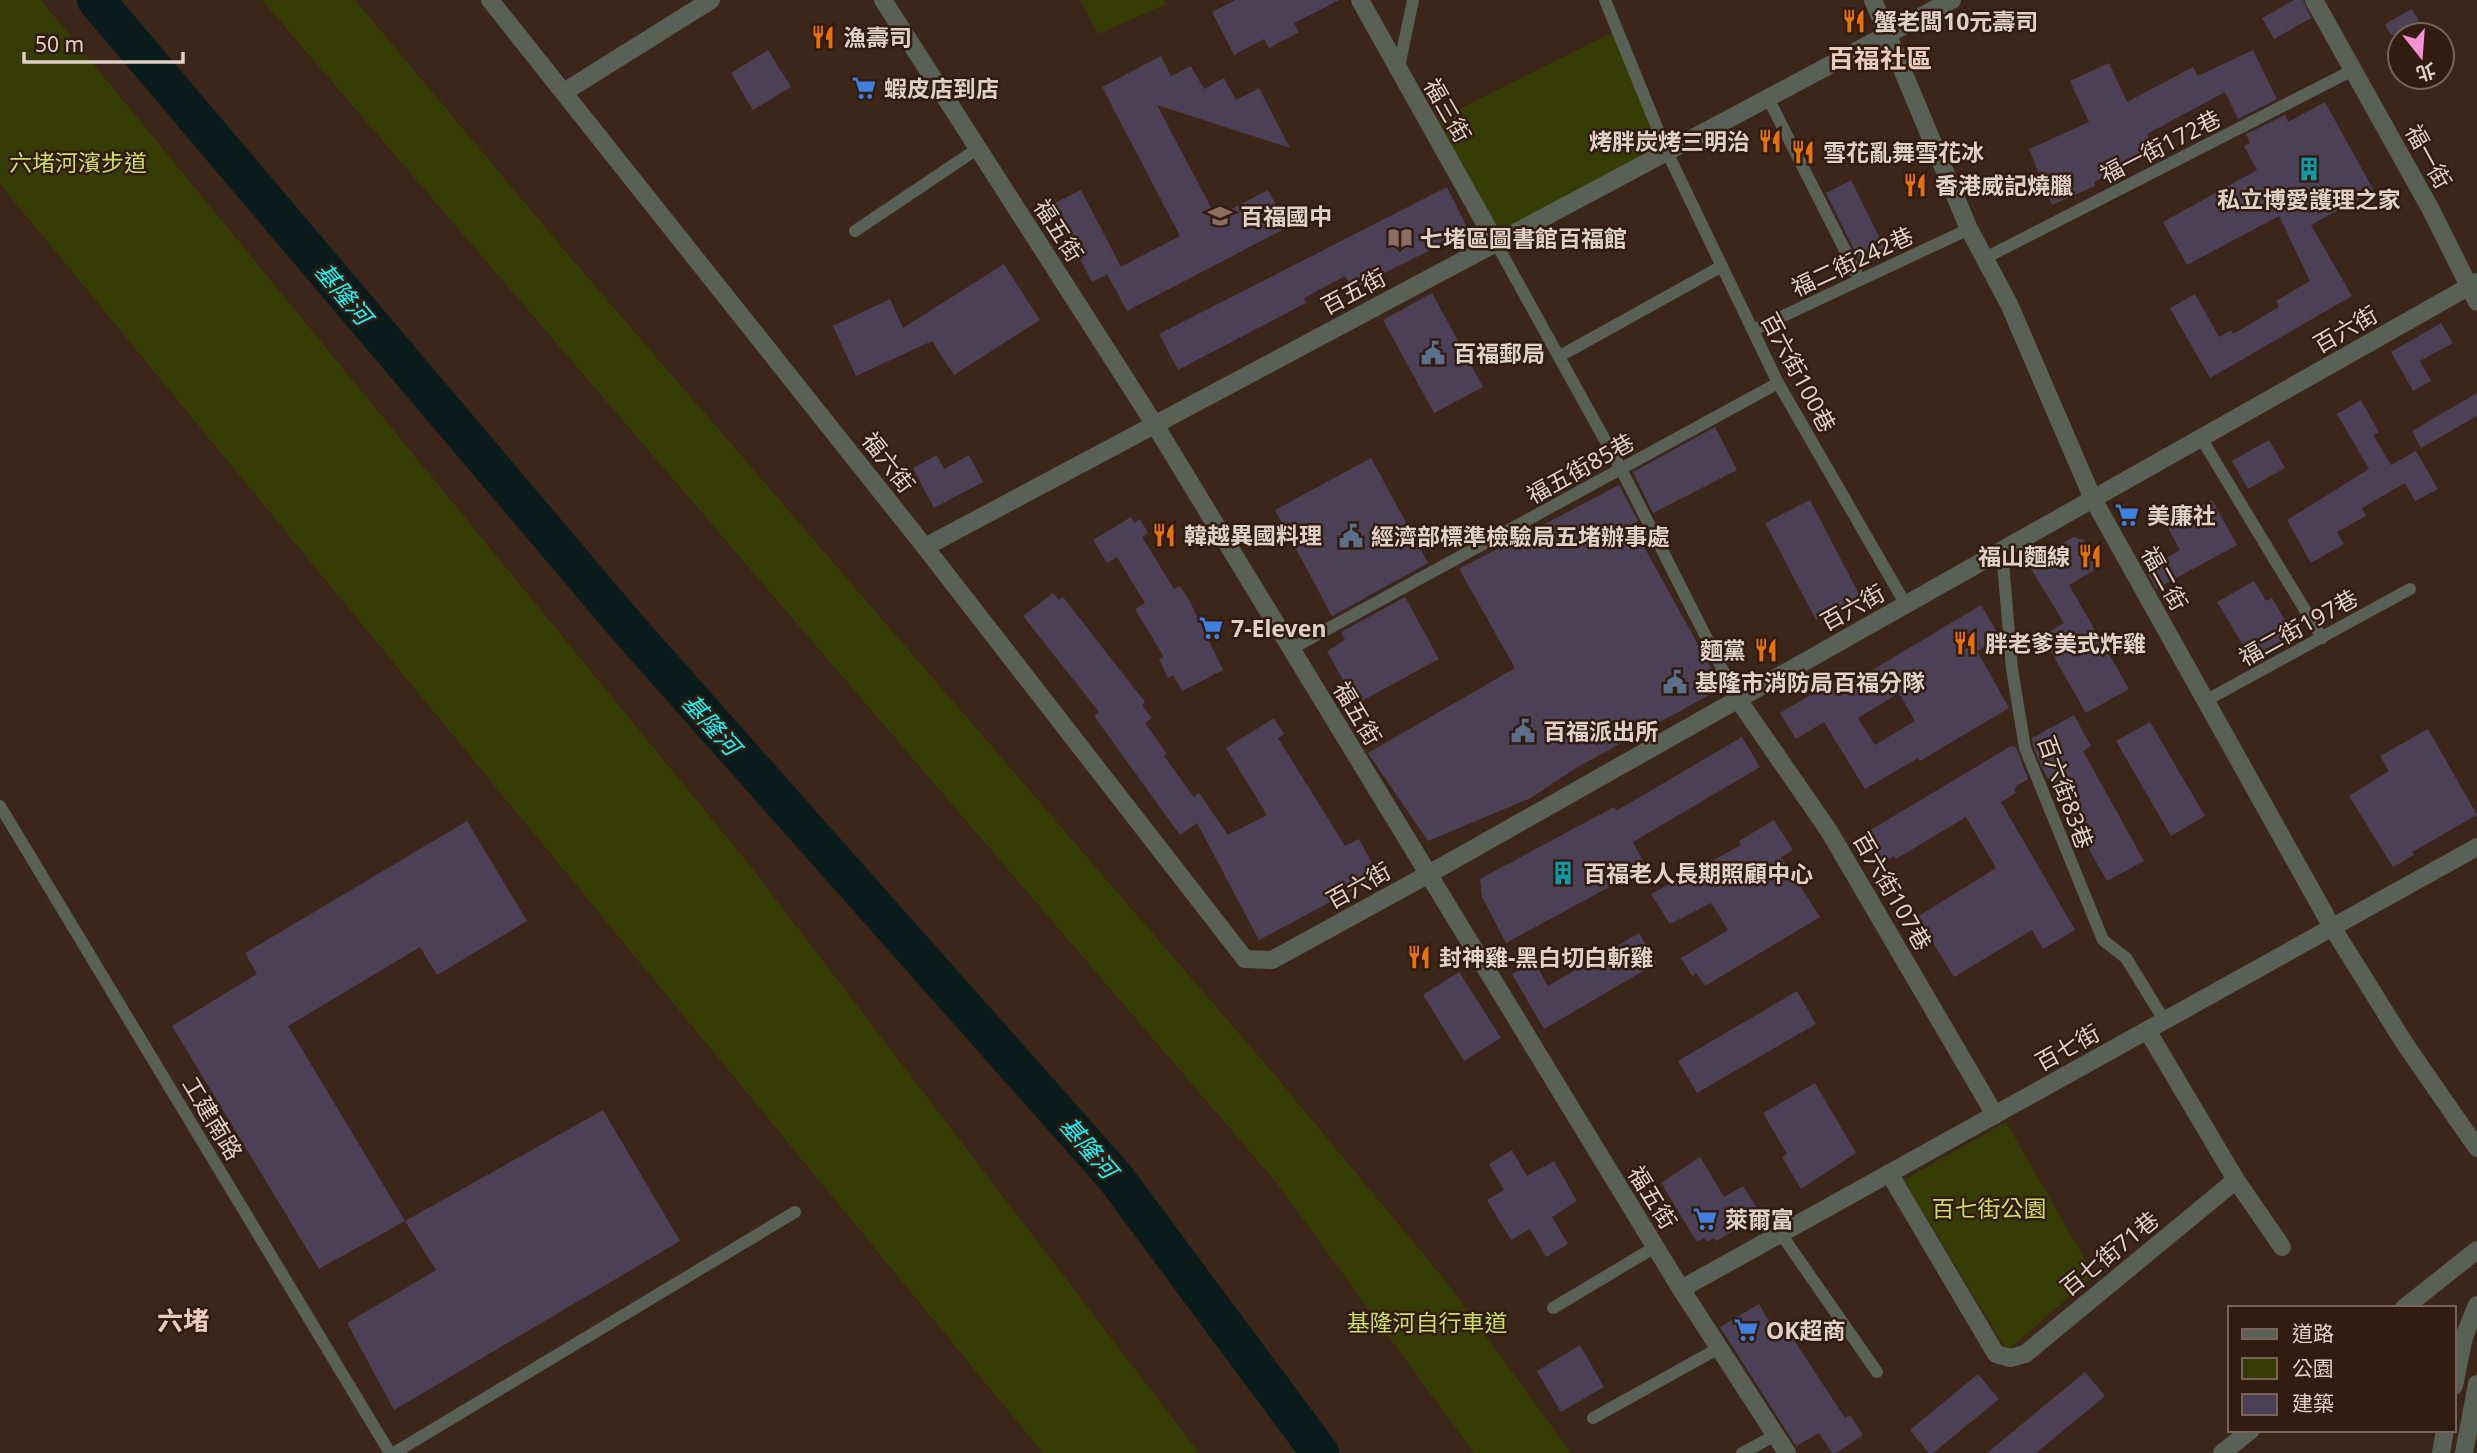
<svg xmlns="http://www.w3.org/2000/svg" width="2477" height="1453" viewBox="0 0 2477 1453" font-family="'Noto Sans','Noto Sans TC',sans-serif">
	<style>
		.green { fill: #363d04 }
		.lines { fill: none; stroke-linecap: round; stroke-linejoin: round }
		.river { stroke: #091b1b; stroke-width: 38 }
		.building { fill: #4b4056; fill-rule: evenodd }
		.service { stroke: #596056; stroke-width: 12 }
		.minor { stroke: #596056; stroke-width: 18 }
		.tertiary { stroke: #596056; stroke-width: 18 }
		.labels { text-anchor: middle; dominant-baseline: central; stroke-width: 5; stroke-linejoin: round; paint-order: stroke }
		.poi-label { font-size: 23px; font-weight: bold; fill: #dfd0c8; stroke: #311c0f; text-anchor: start }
		.street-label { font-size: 23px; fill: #dfd0c8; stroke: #311c0f }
		.park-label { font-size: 23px; fill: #cade64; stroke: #311c0f }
		.water-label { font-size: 24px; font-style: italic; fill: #16f5f8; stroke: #311c0f }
		.quarter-label { font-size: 26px; font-weight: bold; fill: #e9ccbc; stroke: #311c0f }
	</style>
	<rect width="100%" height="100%" fill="#3b2619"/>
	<!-- green -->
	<g class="green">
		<path d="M0,0h41l707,863 451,590h-156l-1043,-1269z"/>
		<path d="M262,0h93l222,265 696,808 171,206 127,174h-97l-199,-272z"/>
		<path d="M1080,0h84l2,4 -68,30z"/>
		<path d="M1618,30l49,122 -171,91 -63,-121z"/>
		<path d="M2006,1122l88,153 -87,76 -103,-171z"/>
	</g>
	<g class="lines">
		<!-- river -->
		<path class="river" d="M96,0l532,628 487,549 205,276"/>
	</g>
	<!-- building -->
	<g class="building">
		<path d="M1235,0h104l-45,23 5,9 -30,16 -5,-9 -30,16 -22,-43z"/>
		<path d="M2294,0h9l8,18 -37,21 -12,-21z"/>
		<path d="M2412,9l15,26h-36l-6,-11z"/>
		<path d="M768,50l23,37 -38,23 -22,-37z"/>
		<path d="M2253,50l24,49 -39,20 -13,-27 -78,42 8,16 -61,32 1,4 -43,19 -23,-56 60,-27 -19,-41 39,-18 18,39 66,-35 5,9z"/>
		<path d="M1161,56l10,20 20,-10 13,23 20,-11 12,22 23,-12 31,60 -133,-43 59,112 52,-27 20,37 -161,84 -20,-37 73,-38 -78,-149z"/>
		<path d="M2325,102l49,89 -63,34 41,71 -142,82 -40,-70 25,-14 24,43 12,-7 2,4 46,-27 -3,-6 34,-20 -31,-65 -92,49 -24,-43 94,-52 -13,-24 6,-3 -4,-9 39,-19 3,7z"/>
		<path d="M1851,180l36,73 -25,13 -36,-73z"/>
		<path d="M1447,187l22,44 -117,58 -7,-13 -41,22 2,5 -128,67 -19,-36z"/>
		<path d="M1081,190l40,77 -29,15 -41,-77z"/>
		<path d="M1004,264l36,56 -86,55 -22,-34 -76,35 -23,-50 57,-27 13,29z"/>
		<path d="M1432,293l51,94 -49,26 -51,-93z"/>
		<path d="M2441,323l12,20 -33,18 11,20 -18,10 -22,-39z"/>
		<path d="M2477,393v23l-56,32 -9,-17z"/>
		<path d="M2361,400l18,32 -6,3 18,30 25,-14 22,38 -23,12 -10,-18 -43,25 4,8 -29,16 7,12 -33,19 -24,-43 82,-51 -32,-55z"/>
		<path d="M1715,427l22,43 -84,43 -20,-41z"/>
		<path d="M2269,440l16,28 -37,21 -16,-28z"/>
		<path d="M937,455l7,14 25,-14 14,27 -49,26 -21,-40z"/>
		<path d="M1371,458l57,105 -96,53 -57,-106z"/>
		<path d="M1619,485l19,36 -6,4 90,163 -146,80 -45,30 -103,43 -60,-88 147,-85 -56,-99z"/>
		<path d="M1810,500l51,98 -22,15 -2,-4 -21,11 -51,-97z"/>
		<path d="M2212,500l25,45 -81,44 -10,-19 34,-20 -13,-24z"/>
		<path d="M1131,517l3,6 6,-4 8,14 -6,4 32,52 6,-3 9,14 34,70 -41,21 -9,-16 -5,3 -9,-19 5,-2 -29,-48 10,-6 -28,-46 -10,6 -14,-23z"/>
		<path d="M2073,537l11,3 16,27 -31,18 60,104 -43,24 -44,-77 22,-13 -36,-59z"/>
		<path d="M2254,581l12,20 6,-3 21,36 -42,24 -34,-56z"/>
		<path d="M1053,593l6,7 4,-3 82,105 -3,3 10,13 -7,5 22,31 -3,2 30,41 5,-4 29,42 39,-20 -41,-67 48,-30 10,16 -6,4 67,108 14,-7 20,37 -120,64 -62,-117 -17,12 -86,-119 5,-4 -76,-96z"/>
		<path d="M1405,597l34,62 -83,45 -29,-53 18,-11 -4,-8z"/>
		<path d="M1981,605l19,32 -23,14 32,57 -89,53 -2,-3 -53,31 -41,-67 -28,17 -16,-26 59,-35 5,9zM1899,693l16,28 -40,24 -17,-27z"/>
		<path d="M2074,715l17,31 -8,5 61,110 -37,20 -64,-111 -10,-24 -1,-8z"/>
		<path d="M2150,722l55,94 -34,20 -55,-95z"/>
		<path d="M2428,729l49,86 -65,37 2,3 -21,12 -44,-71 40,-25 -9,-15z"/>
		<path d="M1742,737l18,30 -127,75 13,25 -140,76 -24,-46 -2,-18 134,-72 2,4z"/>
		<path d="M2011,746l5,1 12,32 -10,6 -4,5 2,3 -15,9 74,128 -32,19 -11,-19 -78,47 -37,-60 79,-49 -30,-51 -70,42 -2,-3 -14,9 -18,-30z"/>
		<path d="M1774,820l19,30 -12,7 39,60 -115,69 -9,-13 -4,3 -11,-18 47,-28 -17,-27 -41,21 -19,-30 90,-49 -2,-4z"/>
		<path d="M467,821l60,100 -90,54 -17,-28 -132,79 117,195 -86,48 -147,-243 85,-52 -12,-21z"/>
		<path d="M1639,933l18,30 -113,66 -32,-55 22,-13 14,25z"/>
		<path d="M1459,972l42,66 -37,23 -41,-66z"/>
		<path d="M1797,991l19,33 -119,69 -19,-32z"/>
		<path d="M1815,1083l41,70 -55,36 -19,-32 5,-3 -24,-41z"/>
		<path d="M603,1110l77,131 -286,169 -47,-87 89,-53 -31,-49z"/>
		<path d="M1512,1150l15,26 27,-15 23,40 -25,16 16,27 -22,13 -16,-28 -19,11 -24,-40 17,-10 -15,-26z"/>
		<path d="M1700,1157l24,40 19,-11 16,25 -17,10 2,4 -28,16 -2,-3 -7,4 -3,-4 -7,4 -36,-59z"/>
		<path d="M1759,1304l19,33 10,-6 57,87 5,-3 13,20 -27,18h-4l-13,-20 -23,13 -76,-119z"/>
		<path d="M1580,1345l24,42 -43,25 -24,-41z"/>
		<path d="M2085,1372l20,24 -69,57h-49z"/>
		<path d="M1978,1374l21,25 -66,54h-4l-19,-23z"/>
	</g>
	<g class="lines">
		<!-- service -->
		<g class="service">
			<path d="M1605,0l62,152 111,231 128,222"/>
			<path d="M1398,72l15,-72"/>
			<path d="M1768,98l92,182"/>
			<path d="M855,231l122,-82"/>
			<path d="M1496,243l125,226 116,229"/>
			<path d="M1985,258l368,-188"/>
			<path d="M1753,330l216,-101"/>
			<path d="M1560,356l162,-90"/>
			<path d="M2201,438l121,200"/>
			<path d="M2002,551l10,118 13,79 78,192 23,18 38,62"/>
			<path d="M1291,649l487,-266"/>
			<path d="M2205,701l205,-112"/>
			<path d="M0,806l390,647"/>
			<path d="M1781,1234l96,138"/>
			<path d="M1553,1308l102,-61"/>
			<path d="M1593,1418l126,-70"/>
			<path d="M394,1453l401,-241"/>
			<path d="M1742,1453l34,-18"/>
		</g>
		<!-- minor -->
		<g class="minor">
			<path d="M490,0l435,547 320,412 27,1 155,-85 1050,-593"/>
			<path d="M883,0l272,425 526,864 106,164"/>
			<path d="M1360,0l136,243"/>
			<path d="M1873,0l96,229 40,75 84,195 239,428 73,117 72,104"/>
			<path d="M2314,0l116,208 47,94"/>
			<path d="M564,92l147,-92"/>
			<path d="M925,547l1027,-547"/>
			<path d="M1737,698l92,133 166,284"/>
			<path d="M2147,1030l89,150 46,67"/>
			<path d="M1889,1173l107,181 14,4 15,-4 211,-174"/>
			<path d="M1681,1289l796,-442"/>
			<path d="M2404,1308l73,-58"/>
			<path d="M2222,1453l29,-23"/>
		</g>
		<!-- tertiary -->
		<g class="tertiary">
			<path d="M2454,1386l10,-49 13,-32"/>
			<path d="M2441,1453l4,-23"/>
			<path d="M2464,1453l13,-69"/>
		</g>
	</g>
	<!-- icons -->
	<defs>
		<g id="restaurant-bare" transform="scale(1.89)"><path d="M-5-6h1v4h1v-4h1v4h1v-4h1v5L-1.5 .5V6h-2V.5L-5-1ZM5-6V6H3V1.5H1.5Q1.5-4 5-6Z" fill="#e8710a" stroke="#311c0f" stroke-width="2.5" paint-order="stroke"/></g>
		<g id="supermarket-bare" transform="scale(1.89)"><path d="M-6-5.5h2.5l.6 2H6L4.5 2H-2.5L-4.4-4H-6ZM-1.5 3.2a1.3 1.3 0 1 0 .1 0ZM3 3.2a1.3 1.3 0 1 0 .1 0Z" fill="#3f7fe0" stroke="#311c0f" stroke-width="2.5" paint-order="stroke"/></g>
		<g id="building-bare" transform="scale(1.89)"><path d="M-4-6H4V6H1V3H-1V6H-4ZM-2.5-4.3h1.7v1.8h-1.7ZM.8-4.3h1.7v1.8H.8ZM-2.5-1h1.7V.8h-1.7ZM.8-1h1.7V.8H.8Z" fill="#0f9aa8" stroke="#311c0f" stroke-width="2.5" paint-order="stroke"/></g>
		<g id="school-bare" transform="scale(1.89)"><path d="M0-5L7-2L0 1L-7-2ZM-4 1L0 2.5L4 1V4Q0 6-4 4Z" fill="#8d6e63" stroke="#311c0f" stroke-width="2.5" paint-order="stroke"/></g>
		<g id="library-bare" transform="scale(1.89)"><path d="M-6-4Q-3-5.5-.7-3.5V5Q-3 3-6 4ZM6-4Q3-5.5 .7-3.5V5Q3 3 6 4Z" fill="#8d6e63" stroke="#311c0f" stroke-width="2.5" paint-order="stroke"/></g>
		<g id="civic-bare" transform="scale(1.89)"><path d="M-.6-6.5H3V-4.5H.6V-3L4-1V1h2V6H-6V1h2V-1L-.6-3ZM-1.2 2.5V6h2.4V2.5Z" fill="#5c6f8a" stroke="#311c0f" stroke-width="2.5" paint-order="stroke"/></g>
	</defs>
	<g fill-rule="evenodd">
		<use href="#restaurant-bare" x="1854" y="21"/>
		<use href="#restaurant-bare" x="823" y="37"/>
		<use href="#supermarket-bare" x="864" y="88"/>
		<use href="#restaurant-bare" x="1770" y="141"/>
		<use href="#restaurant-bare" x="1803" y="152"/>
		<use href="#building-bare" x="2309" y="169"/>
		<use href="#restaurant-bare" x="1915" y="185"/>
		<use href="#school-bare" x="1220" y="216"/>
		<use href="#library-bare" x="1400" y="238"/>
		<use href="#civic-bare" x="1433" y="353"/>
		<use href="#supermarket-bare" x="2127" y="515"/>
		<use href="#restaurant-bare" x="1164" y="535"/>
		<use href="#civic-bare" x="1351" y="536"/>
		<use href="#restaurant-bare" x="2090" y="556"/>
		<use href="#supermarket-bare" x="1211" y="628"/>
		<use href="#restaurant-bare" x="1965" y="643"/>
		<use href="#restaurant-bare" x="1766" y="650"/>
		<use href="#civic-bare" x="1675" y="682"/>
		<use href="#civic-bare" x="1523" y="731"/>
		<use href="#building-bare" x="1563" y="873"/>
		<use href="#restaurant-bare" x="1419" y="957"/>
		<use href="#supermarket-bare" x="1705" y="1219"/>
		<use href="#supermarket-bare" x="1746" y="1330"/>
	</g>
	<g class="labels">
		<!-- poi labels -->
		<g class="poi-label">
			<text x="1874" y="21">蟹老闆10元壽司</text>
			<text x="843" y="37">漁壽司</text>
			<text x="884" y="88">蝦皮店到店</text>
			<text x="1750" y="141" text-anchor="end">烤胖炭烤三明治</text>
			<text x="1823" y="152">雪花亂舞雪花冰</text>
			<text x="1935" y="185">香港威記燒臘</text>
			<text x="2309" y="199" text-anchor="middle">私立博愛護理之家</text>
			<text x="1240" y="216">百福國中</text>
			<text x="1420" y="238">七堵區圖書館百福館</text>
			<text x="1453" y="353">百福郵局</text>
			<text x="2147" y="515">美廉社</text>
			<text x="1184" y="535">韓越異國料理</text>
			<text x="1371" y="536">經濟部標準檢驗局五堵辦事處</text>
			<text x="2070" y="556" text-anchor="end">福山麵線</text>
			<text x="1231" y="628">7-Eleven</text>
			<text x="1985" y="643">胖老爹美式炸雞</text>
			<text x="1746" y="650" text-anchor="end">麵黨</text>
			<text x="1695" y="682">基隆市消防局百福分隊</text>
			<text x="1543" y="731">百福派出所</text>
			<text x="1583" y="873">百福老人長期照顧中心</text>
			<text x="1439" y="957">封神雞-黑白切白斬雞</text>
			<text x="1725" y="1219">萊爾富</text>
			<text x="1766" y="1330">OK超商</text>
		</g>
		<!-- street labels -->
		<g class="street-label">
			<text transform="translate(1448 110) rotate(60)">福三街</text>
			<text transform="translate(2160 146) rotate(-27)">福一街172巷</text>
			<text transform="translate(2429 156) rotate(61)">福一街</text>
			<text transform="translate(1059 230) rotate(57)">福五街</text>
			<text transform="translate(1852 261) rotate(-25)">福二街242巷</text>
			<text transform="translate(1353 291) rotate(-28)">百五街</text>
			<text transform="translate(2345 329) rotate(-30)">百六街</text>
			<text transform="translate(1799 372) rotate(62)">百六街100巷</text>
			<text transform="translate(889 462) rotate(52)">福六街</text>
			<text transform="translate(1580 468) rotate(-29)">福五街85巷</text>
			<text transform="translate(2165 578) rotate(61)">福二街</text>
			<text transform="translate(1852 607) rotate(-29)">百六街</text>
			<text transform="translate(2298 627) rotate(-29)">福二街197巷</text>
			<text transform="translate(1358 713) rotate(59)">福五街</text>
			<text transform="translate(2066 792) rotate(70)">百六街83巷</text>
			<text transform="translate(1358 885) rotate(-29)">百六街</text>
			<text transform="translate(1893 891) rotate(60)">百六街107巷</text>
			<text transform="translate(2067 1047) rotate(-29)">百七街</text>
			<text transform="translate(213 1118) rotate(59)">工建南路</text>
			<text transform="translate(1653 1197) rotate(58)">福五街</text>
			<text transform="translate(2109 1253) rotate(-39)">百七街71巷</text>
		</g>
		<!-- park labels -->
		<g class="park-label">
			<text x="78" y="162">六堵河濱步道</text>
			<text x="1989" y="1208">百七街公園</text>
			<text x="1427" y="1322">基隆河自行車道</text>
		</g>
		<!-- water labels -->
		<g class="water-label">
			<text transform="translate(344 293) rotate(50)">基隆河</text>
			<text transform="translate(712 724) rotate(48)">基隆河</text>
			<text transform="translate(1089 1147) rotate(49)">基隆河</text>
		</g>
		<!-- quarter labels -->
		<g class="quarter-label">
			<text x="1880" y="58">百福社區</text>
			<text x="183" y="1320">六堵</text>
		</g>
	</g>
	<!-- legend -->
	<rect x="2228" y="1306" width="228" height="126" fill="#311c0f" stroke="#776459" stroke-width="2"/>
	<rect x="2242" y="1329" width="35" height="10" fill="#596056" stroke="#776459" stroke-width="2"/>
	<text x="2292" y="1341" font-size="21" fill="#dfd0c8">道路</text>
	<rect x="2242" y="1358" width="35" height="21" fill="#363d04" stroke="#776459" stroke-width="2"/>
	<text x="2292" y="1376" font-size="21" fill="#dfd0c8">公園</text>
	<rect x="2242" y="1394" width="35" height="21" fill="#4b4056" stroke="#776459" stroke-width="2"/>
	<text x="2292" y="1411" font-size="21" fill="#dfd0c8">建築</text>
	<!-- north arrow -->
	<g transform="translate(2421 56) rotate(163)"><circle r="33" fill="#311c0f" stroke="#776459" stroke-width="2"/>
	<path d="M0-5L12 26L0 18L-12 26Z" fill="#f391d5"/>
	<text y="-10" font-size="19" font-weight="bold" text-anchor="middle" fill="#dfd0c8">北</text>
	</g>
	<!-- scale -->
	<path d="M24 52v10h159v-10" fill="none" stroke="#dfd0c8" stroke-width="3.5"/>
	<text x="35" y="52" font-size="21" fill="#dfd0c8" stroke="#311c0f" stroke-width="5" paint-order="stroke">50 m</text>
</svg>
